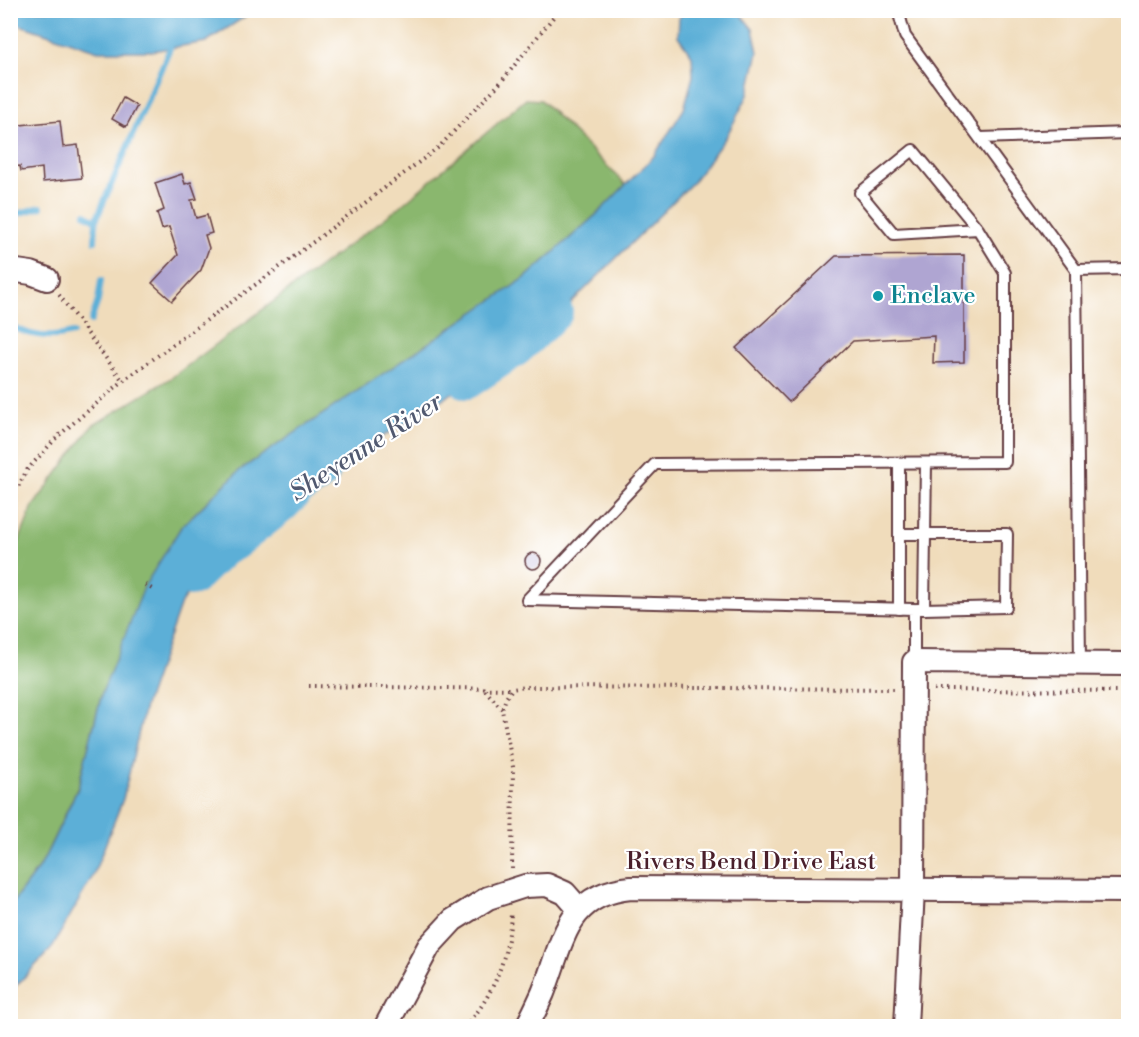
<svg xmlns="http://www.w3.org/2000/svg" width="1139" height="1037" viewBox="0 0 1139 1037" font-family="'Libre Bodoni',serif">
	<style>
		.forest { fill: #8ab76e; stroke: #6a6b4c; stroke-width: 1.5 }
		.water { fill: #5cafd7; stroke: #536781; stroke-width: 1.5 }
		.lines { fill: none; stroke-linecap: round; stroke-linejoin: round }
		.stream { stroke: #5cafd7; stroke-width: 6 }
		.river { stroke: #5cafd7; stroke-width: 38 }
		.building { fill: #afa5d2 }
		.service-casing { stroke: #633b41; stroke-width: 14 }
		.minor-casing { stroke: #633b41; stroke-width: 26 }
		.path { stroke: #633b41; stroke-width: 4; stroke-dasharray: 1.5 4.5; stroke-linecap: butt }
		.service { stroke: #fff; stroke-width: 10 }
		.minor { stroke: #fff; stroke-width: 22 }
		.culture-dot { fill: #0f9aa8; stroke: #fff; stroke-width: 2 }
		.labels { text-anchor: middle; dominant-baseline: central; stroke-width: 4.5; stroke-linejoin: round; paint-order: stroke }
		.culture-label { font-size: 24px; fill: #0d838f; stroke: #fff; text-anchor: start }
		.street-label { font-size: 24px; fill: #4a1f2b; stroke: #fff }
		.water-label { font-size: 26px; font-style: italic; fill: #515970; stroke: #fff }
	</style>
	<rect width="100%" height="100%" fill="#fff"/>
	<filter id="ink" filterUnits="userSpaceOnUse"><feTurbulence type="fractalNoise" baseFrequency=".0167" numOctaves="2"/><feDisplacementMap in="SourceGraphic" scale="12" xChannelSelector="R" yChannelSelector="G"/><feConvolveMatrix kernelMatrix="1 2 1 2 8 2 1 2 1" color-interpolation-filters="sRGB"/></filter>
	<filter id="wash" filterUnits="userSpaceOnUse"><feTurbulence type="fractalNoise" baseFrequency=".008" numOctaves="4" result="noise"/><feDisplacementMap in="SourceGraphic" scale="24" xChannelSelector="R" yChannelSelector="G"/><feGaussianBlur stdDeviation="1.35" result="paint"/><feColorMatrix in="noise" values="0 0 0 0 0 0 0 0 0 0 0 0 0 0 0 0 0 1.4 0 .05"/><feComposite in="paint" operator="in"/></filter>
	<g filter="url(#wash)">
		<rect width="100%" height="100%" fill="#f0dcbb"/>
		<!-- forest -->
		<path class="forest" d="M526,99l15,1 85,85 -29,29 -72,64 -285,192 -59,57 -79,166 -24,94 -36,76 -31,42v-344l22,-55 59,-80 79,-48 226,-169z"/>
		<!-- water -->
		<g class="water">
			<path d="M686,10l52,1 15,18 5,23 -10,43 -22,42 -33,45 -135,134 -102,75 -117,73 -71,49 -54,45 -33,45 -36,103 -22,93 -30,77 -42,73 -40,42v-86l31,-42 36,-75 24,-95 43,-108 36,-58 59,-57 285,-192 72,-64 57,-58 30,-47 9,-33 -1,-20 -14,-20 1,-18z"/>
			<path d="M10,11l1,-1 243,1 -48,31 -54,9h-54l-87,-29z"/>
		</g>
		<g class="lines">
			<!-- stream -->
			<g class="stream">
				<path d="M85,214l11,6 74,-172 1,-6"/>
				<path d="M10,216l31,-9"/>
				<path d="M95,241l1,-21"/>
				<path d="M91,321l7,-20 3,-21"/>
				<path d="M10,325c20,12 41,14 63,8"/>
			</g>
			<!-- river -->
			<g class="river">
				<path d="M467,380l48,-32 39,-36"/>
				<path d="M192,577l30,-29 11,-6 47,-37 16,-16 26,-18"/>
			</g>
		</g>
		<g id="blocks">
			<!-- building -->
			<g class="building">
				<path d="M123,98l14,8 -11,21 -14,-8z"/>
				<path d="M60,121l3,26 15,-2 4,33 -39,4 -1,-14 -21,3 -1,-5 -10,1v-41z"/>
				<path d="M182,174l3,10 6,-2 6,17 -6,1 5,18 11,-3 5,18 -7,2 4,13 -8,22 -29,31 -20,-18 26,-28 -9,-28 -7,2 -5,-16 7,-3 -9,-27z"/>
				<path d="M964,255v107l-31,1 1,-27 -81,5 -64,61 -53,-54 100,-92z"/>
				<circle cx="533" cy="561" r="8"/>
			</g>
		</g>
	</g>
	<g filter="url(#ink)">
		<use href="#blocks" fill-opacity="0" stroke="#633b41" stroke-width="1.5"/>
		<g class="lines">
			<!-- service casing -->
			<g class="service-casing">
				<g id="service">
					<path d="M898,10l7,26 171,234 4,393"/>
					<path d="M980,138l148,-5"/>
					<path d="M1076,270l52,-1"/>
					<path d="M899,463v146"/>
					<path d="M900,534h107l-1,73 -82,2"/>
					<path d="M917,609h7l2,-146"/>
					<path d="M914,662v-53l-387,-9 128,-136 350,-2v-189l-27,-44 -65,-79 -53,43 34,41 84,-5"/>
				</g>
			</g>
			<!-- minor casing -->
			<g class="minor-casing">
				<g id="minor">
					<path d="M10,270l21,3 16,6"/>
					<path d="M386,1026l43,-80 24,-26 35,-22 37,-12 22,-1 18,8 15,17"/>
					<path d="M527,1026c6,-11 11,-22 16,-33 20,-51 23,-99 88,-105l497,3"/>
					<path d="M906,1026l7,-136 1,-228 214,2"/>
				</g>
			</g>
			<!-- path -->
			<g class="path">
				<path d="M59,295l64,86"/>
				<path d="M10,502l17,-32 30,-33 66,-56 165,-120 151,-114 62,-65 58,-72"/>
				<path d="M145,585l9,5"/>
				<path d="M309,686l202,3"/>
				<path d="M485,690l17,19"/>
				<path d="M934,690l194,1"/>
				<path d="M512,869l1,-102 -11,-57 4,-12 6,-9 13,-2 369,2"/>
				<path d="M466,1026c28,-31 43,-71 45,-113"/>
			</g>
			<!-- service -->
			<use href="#service" class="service"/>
			<!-- minor -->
			<use href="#minor" class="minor"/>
		</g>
	</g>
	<!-- markers -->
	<circle class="culture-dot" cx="878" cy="296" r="6"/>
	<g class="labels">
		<!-- culture labels -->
		<g class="culture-label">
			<text x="890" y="296">Enclave</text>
		</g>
		<!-- street labels -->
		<g class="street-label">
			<text x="751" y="862">Rivers Bend Drive East</text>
		</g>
		<!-- water labels -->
		<g class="water-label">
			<text transform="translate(366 447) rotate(-33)">Sheyenne River</text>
		</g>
	</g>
	<!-- margin -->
	<rect width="1139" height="1037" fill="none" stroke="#fff" stroke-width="36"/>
</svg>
